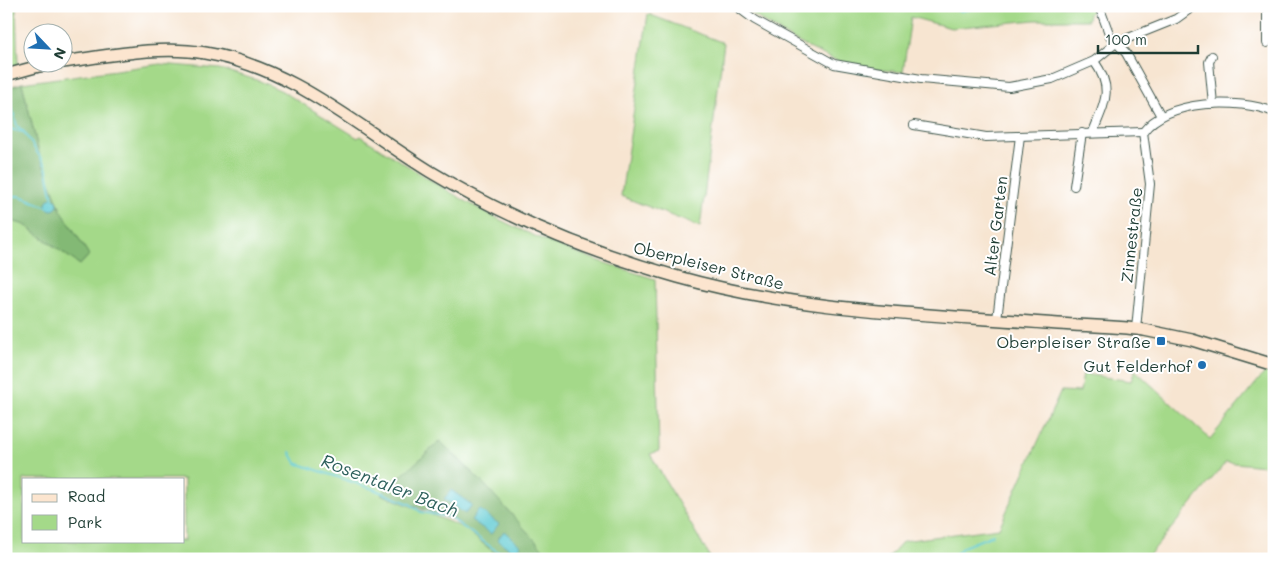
<svg xmlns="http://www.w3.org/2000/svg" width="1280" height="565" viewBox="0 0 1280 565" font-family="Mali,sans-serif">
	<style>
		.green { fill: #a4d989; stroke: #628b5e; fill-rule: evenodd }
		.forest { fill: #83b975; stroke: #517b54 }
		.water { fill: #5dcad3; stroke: #3e8484 }
		.lines { fill: none; stroke-linecap: round; stroke-linejoin: round }
		.stream { stroke: #5dcad3; stroke-width: 2 }
		.street-casing { stroke: #3f564c; stroke-width: 10 }
		.secondary-casing { stroke: #3f564c; stroke-width: 14 }
		.street { stroke: #fff; stroke-width: 8 }
		.secondary { stroke: #fce5cf; stroke-width: 11 }
		.poi-dot { fill: #1f6fb2; stroke: #fff; stroke-width: 2 }
		.labels { text-anchor: middle; dominant-baseline: central; stroke-width: 4; stroke-linejoin: round; paint-order: stroke }
		.street-label { font-size: 16px; fill: #1f3d34; stroke: #fff }
		.poi-label { font-size: 16px; fill: #1f3d34; stroke: #fff; text-anchor: end }
		.water-label { font-size: 18px; font-style: italic; fill: #2e605c; stroke: #fff }
	</style>
	<rect width="100%" height="100%" fill="#fff"/>
	<filter id="ink" filterUnits="userSpaceOnUse"><feTurbulence type="fractalNoise" baseFrequency=".02" numOctaves="2"/><feDisplacementMap in="SourceGraphic" scale="10" xChannelSelector="R" yChannelSelector="G"/><feConvolveMatrix kernelMatrix="1 2 1 2 8 2 1 2 1" color-interpolation-filters="sRGB"/></filter>
	<filter id="wash" filterUnits="userSpaceOnUse"><feTurbulence type="fractalNoise" baseFrequency=".0096" numOctaves="4" result="noise"/><feDisplacementMap in="SourceGraphic" scale="20" xChannelSelector="R" yChannelSelector="G"/><feGaussianBlur stdDeviation="1.12" result="paint"/><feColorMatrix in="noise" values="0 0 0 0 0 0 0 0 0 0 0 0 0 0 0 0 0 1.4 0 .05"/><feComposite in="paint" operator="in"/></filter>
	<g filter="url(#wash)">
		<rect width="100%" height="100%" fill="#f7e5d1"/>
		<!-- green -->
		<g class="green">
			<path d="M6,6h10l2,59 -12,4z"/>
			<path d="M742,6h353v1l-6,7 -1,6h-53l-84,8 -40,-11 -8,55c-15,-2 -31,-2 -46,-5 -29,-6 -92,-41 -115,-61z"/>
			<path d="M648,14l76,29 -24,184 -79,-31z"/>
			<path d="M160,64l60,5 40,12 22,10 76,47 2,-2c52,32 103,67 159,93 44,20 90,36 136,50l4,172 -9,3 61,105h-159l-95,-102 -76,37 83,34 38,31h-496v-340l19,6 55,40 9,-10 -28,-45 -21,-53 -18,-74zM24,479h160v62h-160z"/>
			<path d="M1135,370l75,69 56,-68 8,2v94l-48,-5 -80,97h-259l16,-18 96,-13 62,-137 19,1 3,-18 48,7z"/>
		</g>
		<!-- forest -->
		<g class="forest">
			<path d="M22,83l18,74 21,53 28,45 -9,10 -55,-40 -19,-6v-131z"/>
			<path d="M440,441l44,43 68,75h-17l-4,-4 -4,4h-25l-46,-38 -75,-27z"/>
		</g>
		<!-- water -->
		<g class="water">
			<circle cx="52" cy="204" r="6"/>
			<path d="M451,490l21,15 -7,9 -21,-15z"/>
			<path d="M479,509l20,15 -8,10 -20,-14z"/>
			<path d="M504,531l17,15 -7,6 -17,-12z"/>
		</g>
		<g class="lines">
			<!-- stream -->
			<g class="stream">
				<path d="M945,6l15,5 26,-5"/>
				<path d="M835,68l32,5"/>
				<path d="M10,100l7,26 7,6 22,34 7,33"/>
				<path d="M6,128l17,4"/>
				<path d="M6,196h14l27,11"/>
				<path d="M290,452l6,11 77,26 37,15 11,8 28,5 59,42"/>
				<path d="M951,559l12,-12 30,-12"/>
			</g>
		</g>
	</g>
	<g filter="url(#ink)">
		<g class="lines">
			<!-- street casing -->
			<g class="street-casing">
				<g id="street">
					<path d="M736,6l19,14 79,44 87,15 88,8 43,-8 42,-18 22,-18 60,-24 18,-13"/>
					<path d="M1099,6l11,30 16,17 35,63"/>
					<path d="M1267,6v37"/>
					<path d="M1212,56l-3,6 4,42"/>
					<path d="M914,125l72,12 157,-5"/>
					<path d="M1093,132c12,-30 21,-43 1,-71"/>
					<path d="M1074,186l8,-53"/>
					<path d="M997,319l23,-183"/>
					<path d="M1136,329l14,-145 -7,-52c25,-33 95,-34 131,-20"/>
				</g>
			</g>
			<!-- secondary casing -->
			<g class="secondary-casing">
				<g id="secondary">
					<path d="M62,62c46,-6 97,-17 143,-9 87,14 153,74 226,119 76,46 162,81 247,105 124,35 252,37 380,47 29,2 58,2 86,6l48,10 82,25"/>
					<path d="M6,75l33,-9 23,-4"/>
				</g>
			</g>
			<!-- street -->
			<use href="#street" class="street"/>
			<!-- secondary -->
			<use href="#secondary" class="secondary"/>
		</g>
	</g>
	<!-- markers -->
	<g class="poi-dot">
		<rect x="1156" y="336" width="10" height="10" rx="2.5"/>
		<circle cx="1202" cy="365" r="5"/>
	</g>
	<g class="labels">
		<!-- street labels -->
		<g class="street-label">
			<text transform="translate(995 226) rotate(-83)">Alter Garten</text>
			<text transform="translate(1131 235) rotate(-84)">Zinnestraße</text>
			<text transform="translate(709 265) rotate(14)">Oberpleiser Straße</text>
		</g>
		<!-- poi labels -->
		<g class="poi-label">
			<text x="1151" y="341">Oberpleiser Straße</text>
			<text x="1192" y="365">Gut Felderhof</text>
		</g>
		<!-- water labels -->
		<g class="water-label">
			<text transform="translate(390 485) rotate(21)">Rosentaler Bach</text>
		</g>
	</g>
	<!-- margin -->
	<rect width="1280" height="565" fill="none" stroke="#fff" stroke-width="25"/>
	<!-- legend -->
	<rect x="22" y="478" width="162" height="65" fill="#ffffff" stroke="#a5b1ae"/>
	<rect x="32" y="494" width="25" height="8" fill="#fce5cf" stroke="#a5b1ae"/>
	<text x="68" y="502" font-size="15" fill="#1f3d34">Road</text>
	<rect x="32" y="515" width="25" height="15" fill="#a4d989" stroke="#a5b1ae"/>
	<text x="68" y="528" font-size="15" fill="#1f3d34">Park</text>
	<!-- north arrow -->
	<g transform="translate(48 48) rotate(115)"><circle r="24" fill="#ffffff" stroke="#a5b1ae"/>
	<path d="M0-4L9 19L0 12L-9 19Z" fill="#1f6fb2"/>
	<text y="-8" font-size="14" font-weight="bold" text-anchor="middle" fill="#1f3d34">N</text>
	</g>
	<!-- scale -->
	<path d="M1098 45v8h100v-8" fill="none" stroke="#1f3d34" stroke-width="2.5"/>
	<text x="1105" y="45" font-size="15" fill="#1f3d34" stroke="#ffffff" stroke-width="4" paint-order="stroke">100 m</text>
</svg>
